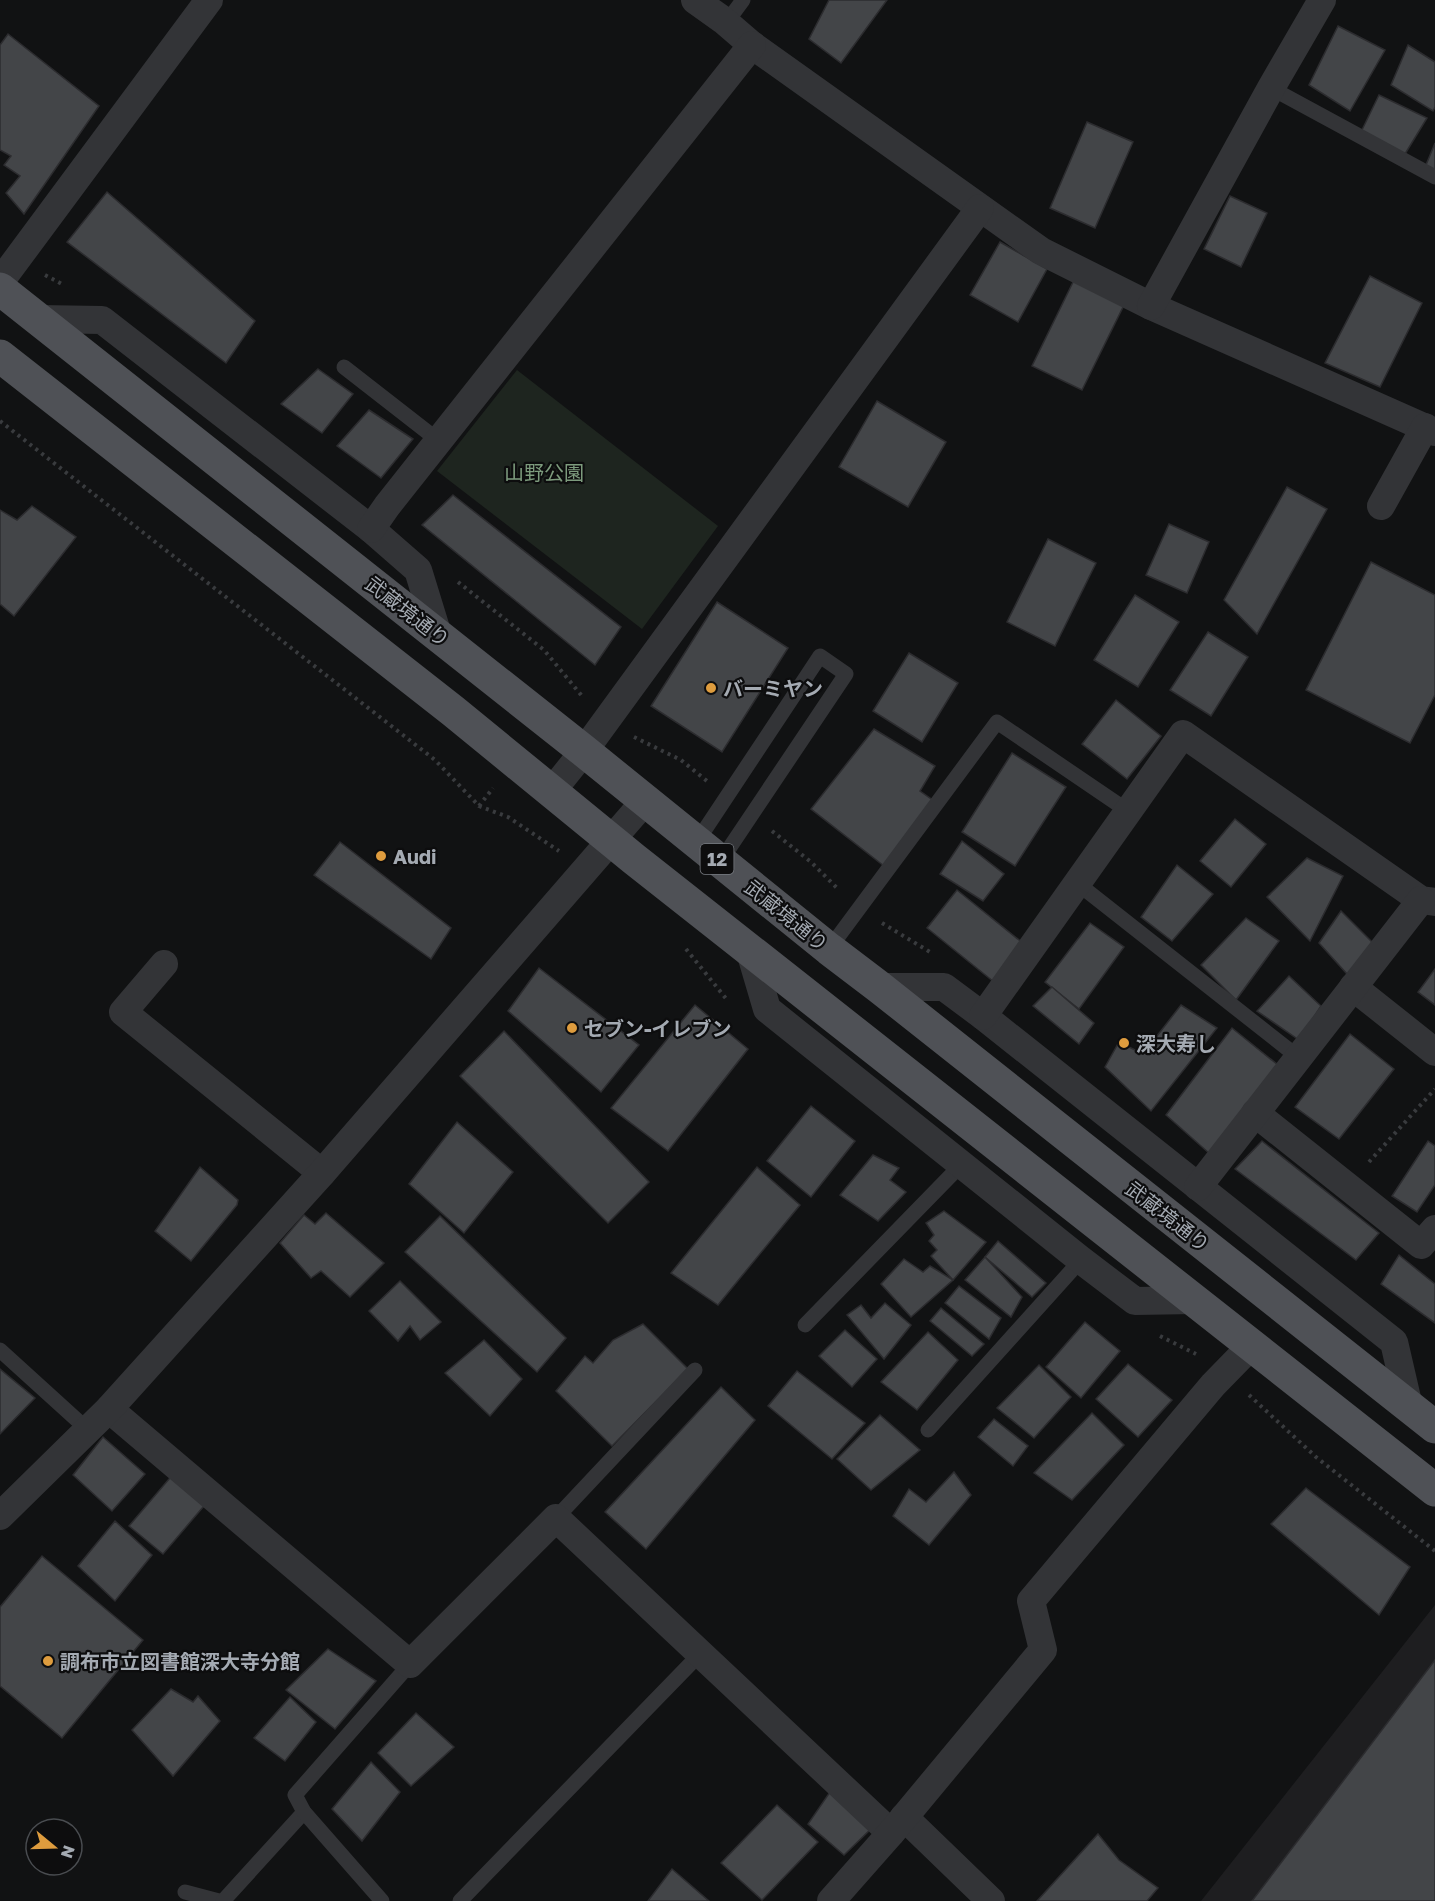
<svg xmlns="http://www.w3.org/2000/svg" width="1435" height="1901" viewBox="0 0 1435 1901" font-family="'Golos Text','Noto Sans JP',sans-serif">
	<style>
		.built { fill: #1e1e20 }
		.green { fill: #1e251f }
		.building { fill: #434548; stroke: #2c2c2f; stroke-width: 1.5 }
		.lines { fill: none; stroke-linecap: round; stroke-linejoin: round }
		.path { stroke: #393b3e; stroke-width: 4; stroke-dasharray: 3 4.5; stroke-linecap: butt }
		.service { stroke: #333437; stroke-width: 15 }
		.minor { stroke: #333437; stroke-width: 28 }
		.primary { stroke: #4f5156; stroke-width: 33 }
		.poi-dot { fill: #de9c3e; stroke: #0d0d0e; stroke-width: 2 }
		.labels { text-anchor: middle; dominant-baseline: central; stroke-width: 4.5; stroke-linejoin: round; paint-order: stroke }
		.shield { fill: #0d0d0e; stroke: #777b81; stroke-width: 1.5 }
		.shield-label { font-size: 18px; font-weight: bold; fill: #a4aab2 }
		.park-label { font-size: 20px; fill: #7d9b7d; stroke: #0d0d0e }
		.street-label { font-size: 20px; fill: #a4aab2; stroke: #0d0d0e }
		.poi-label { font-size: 20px; font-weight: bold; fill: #a4aab2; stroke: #0d0d0e; text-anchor: start }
	</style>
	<rect width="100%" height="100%" fill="#111213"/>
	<!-- built -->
	<path class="built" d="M1435,1605v296h-234z"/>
	<!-- green -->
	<path class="green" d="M517,370l201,156 -76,103 -205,-158z"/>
	<!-- building -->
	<g class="building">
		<path d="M829,0h58l-46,63 -32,-24z"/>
		<path d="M1338,26l47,24 -35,61 -41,-26z"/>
		<path d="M8,34l91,72 -75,108 -18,-21 14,-17 -16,-11 7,-9 -11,-6v-105z"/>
		<path d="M1408,45l27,17v45l-2,4 -42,-26z"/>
		<path d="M1379,95l48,23 -22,36 -46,-18z"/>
		<path d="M1087,122l46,20 -38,86 -45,-20z"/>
		<path d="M1435,143v27l-9,-5z"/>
		<path d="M107,192l148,129 -29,42 -159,-121z"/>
		<path d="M1230,196l37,17 -26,54 -37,-18z"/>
		<path d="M1000,242l47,27 -29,53 -48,-27z"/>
		<path d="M1077,274l50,25 -45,91 -50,-24z"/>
		<path d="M1370,276l52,27 -42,84 -55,-24z"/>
		<path d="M318,369l35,25 -31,39 -41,-29z"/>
		<path d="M877,401l69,41 -38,65 -69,-40z"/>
		<path d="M369,410l44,29 -32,39 -44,-32z"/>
		<path d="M1287,487l40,22 -70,125 -33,-34z"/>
		<path d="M453,495l168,132 -26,38 -173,-140z"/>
		<path d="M32,506l44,31 -62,79 -14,-12v-94l17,10z"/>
		<path d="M1169,524l40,18 -22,51 -41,-18z"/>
		<path d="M1048,539l48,24 -41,83 -48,-24z"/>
		<path d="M1371,562l64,33v100l-25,48 -104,-53z"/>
		<path d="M1135,595l44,27 -41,65 -44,-27z"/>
		<path d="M717,602l71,46 -66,104 -71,-46z"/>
		<path d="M1208,632l40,25 -37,59 -41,-26z"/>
		<path d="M909,653l49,30 -36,59 -49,-31z"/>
		<path d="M1116,700l45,36 -34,43 -45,-35z"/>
		<path d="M874,729l61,37 -15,25 14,10 -50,65 -73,-57z"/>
		<path d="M1012,753l54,34 -51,79 -53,-34z"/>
		<path d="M1235,819l31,25 -35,43 -31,-26z"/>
		<path d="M962,841l42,33 -21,27 -43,-27z"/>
		<path d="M340,842l111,86 -20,31 -117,-84z"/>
		<path d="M1307,858l36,18 -33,65 -43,-44z"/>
		<path d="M1177,865l36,29 -41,47 -31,-24z"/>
		<path d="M957,890l67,54 -30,38 -67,-54z"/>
		<path d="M1341,911l33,33 -26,31 -29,-32z"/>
		<path d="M1246,918l33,23 -43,59 -35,-35z"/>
		<path d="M1090,923l34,24 -45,62 -34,-27z"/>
		<path d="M539,968l100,77 -38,47 -93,-81z"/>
		<path d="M1435,969v36l-17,-13z"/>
		<path d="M1289,976l32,30 -22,34 -42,-29z"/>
		<path d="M1052,987l42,36 -15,21 -46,-38z"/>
		<path d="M695,1005l53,44 -80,102 -57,-43z"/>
		<path d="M1181,1005l36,23 -66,83 -46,-44 14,-25 24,12z"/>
		<path d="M1232,1028l46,37 -68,89 -44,-39z"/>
		<path d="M504,1031l145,151 -41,41 -148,-147z"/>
		<path d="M1350,1034l44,35 -55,70 -44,-32z"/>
		<path d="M811,1106l44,35 -44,56 -44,-36z"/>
		<path d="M457,1122l56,50 -49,61 -55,-49z"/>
		<path d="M1262,1141l117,92 -23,27 -121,-91z"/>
		<path d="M1428,1141l7,5v39l-18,27 -25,-16z"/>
		<path d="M873,1155l26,13 -9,12 16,12 -28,29 -38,-26z"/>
		<path d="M200,1167l38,33 -1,5 -46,56 -36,-30z"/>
		<path d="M757,1167l43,38 -82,100 -47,-32z"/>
		<path d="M944,1211l42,31 -33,38 -22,-24 6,-6 -8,-9 5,-6 -8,-12z"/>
		<path d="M326,1213l58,50 -34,34 -29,-26 -10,7 -31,-35 24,-28 11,9z"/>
		<path d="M440,1216l126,122 -29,34 -132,-120z"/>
		<path d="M998,1241l48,42 -14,14 -47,-40z"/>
		<path d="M1399,1255l36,29v39l-54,-39z"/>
		<path d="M985,1257l37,40 -11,20 -46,-37z"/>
		<path d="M904,1259l19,13 7,-6 23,14 -42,37 -30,-33z"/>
		<path d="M400,1281l41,41 -21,18 -10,-14 -12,15 -29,-30z"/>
		<path d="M959,1286l42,32 -12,21 -44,-36z"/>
		<path d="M885,1303l26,22 -27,34 -37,-44 14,-10 10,13z"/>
		<path d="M941,1308l43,36 -12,12 -42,-35z"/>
		<path d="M1085,1322l35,29 -39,47 -35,-31z"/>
		<path d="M643,1324l45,45 -76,77 -56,-55 29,-35 8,7 20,-23z"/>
		<path d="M845,1330l32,29 -25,28 -33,-31z"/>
		<path d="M928,1332l30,28 -41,50 -36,-28z"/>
		<path d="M484,1340l38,39 -32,37 -45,-43z"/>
		<path d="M1128,1364l44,36 -34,37 -42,-38z"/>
		<path d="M1039,1365l32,32 -37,41 -37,-30z"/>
		<path d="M0,1369l35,29 -35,36z"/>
		<path d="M797,1371l68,52 -33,36 -64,-53z"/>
		<path d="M721,1387l34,33 -109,129 -41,-37z"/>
		<path d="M1092,1413l32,32 -52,55 -38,-27z"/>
		<path d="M880,1415l40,35 -49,40 -34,-31z"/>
		<path d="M994,1419l34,27 -15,20 -35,-29z"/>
		<path d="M103,1437l42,37 -33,37 -39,-36z"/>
		<path d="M175,1472l34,28 -46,54 -34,-28z"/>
		<path d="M954,1472l17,23 -42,50 -36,-29 16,-27 17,13z"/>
		<path d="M1306,1488l104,79 -31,48 -108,-91z"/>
		<path d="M115,1521l37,34 -37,46 -37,-35z"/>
		<path d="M42,1556l101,84 -81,98 -62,-52v-79z"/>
		<path d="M328,1649l48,32 -41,48 -49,-39z"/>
		<path d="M1435,1660v241h-183z"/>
		<path d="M171,1689l22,13 5,-6 22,25 -47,55 -41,-46z"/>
		<path d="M290,1697l26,25 -31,39 -31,-23z"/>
		<path d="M416,1713l38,34 -43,39 -33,-33z"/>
		<path d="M371,1762l29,30 -38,49 -30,-32z"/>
		<path d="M830,1792l46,32 -32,31 -36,-31z"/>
		<path d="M777,1805l41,37 -56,58 -41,-37z"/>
		<path d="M1098,1834l21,26 39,28 -11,13h-110z"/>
		<path d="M672,1869l37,32h-61z"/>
	</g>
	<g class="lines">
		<!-- path -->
		<g class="path">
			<path d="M45,275l17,9"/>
			<path d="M0,421l435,339 44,46 29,11 51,34"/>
			<path d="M458,582l86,68 38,46"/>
			<path d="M634,737l47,23 26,21"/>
			<path d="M479,806l14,-18"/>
			<path d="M772,831l39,31 28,28"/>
			<path d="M882,923l48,29"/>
			<path d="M686,949l42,52"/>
			<path d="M1369,1162l66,-73"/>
			<path d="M1160,1336l36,18"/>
			<path d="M1249,1395l67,62 119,94"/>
		</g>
		<!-- service -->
		<g class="service">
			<path d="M726,23l17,-23"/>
			<path d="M1271,88l164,89"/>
			<path d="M344,367l95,74"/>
			<path d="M696,843l124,-187 26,18 -126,188"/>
			<path d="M1077,883l221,174"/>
			<path d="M829,949l168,-227 131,89"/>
			<path d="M805,1325l157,-161"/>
			<path d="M0,1350l88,80"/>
			<path d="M928,1430l153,-170"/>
			<path d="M556,1518l139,-148"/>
			<path d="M185,1892l34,9"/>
			<path d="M223,1901l81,-89"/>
			<path d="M382,1901l-78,-89 -9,-17 115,-131"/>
			<path d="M460,1901l240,-247"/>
		</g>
		<!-- minor -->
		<g class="minor">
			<path d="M695,0l28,20 29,25 289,206 110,55 284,126"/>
			<path d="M0,282l209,-282"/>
			<path d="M1151,306l120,-218 51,-88"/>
			<path d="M39,319l63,1 269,209 47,41 20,65"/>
			<path d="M1381,506l44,-79"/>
			<path d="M371,529l16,-23 365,-461"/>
			<path d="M552,791l32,-40 396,-543"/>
			<path d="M749,948l18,61 314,251 54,41 60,-1"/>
			<path d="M164,964l-41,48 199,161"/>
			<path d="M879,987h65l39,29 411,326 15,65"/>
			<path d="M1353,987l82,65"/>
			<path d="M983,1016l200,-282 238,166 14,2"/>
			<path d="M1255,1113l166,132 14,-16"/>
			<path d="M1198,1187l223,-287"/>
			<path d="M109,1409l301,255 146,-146 335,315"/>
			<path d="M0,1516l109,-107 213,-236 323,-372"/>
			<path d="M904,1817l87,84"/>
			<path d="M831,1901l60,-68 152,-183 -12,-49 182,-216 40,-41"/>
		</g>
		<!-- primary -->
		<g class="primary">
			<path d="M0,289l584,462 245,198 50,38 556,440"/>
			<path d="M0,356l453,355 181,148 801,631"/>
		</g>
	</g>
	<!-- markers -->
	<g class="poi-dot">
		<circle cx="711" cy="688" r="6"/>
		<circle cx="381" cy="856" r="6"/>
		<circle cx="572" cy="1028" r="6"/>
		<circle cx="1124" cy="1043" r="6"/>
		<circle cx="48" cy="1661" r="6"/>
	</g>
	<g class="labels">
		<!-- shield labels -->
		<rect class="shield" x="700.5" y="844" width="33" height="30" rx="4.5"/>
		<g class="shield-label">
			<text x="717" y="859">12</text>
		</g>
		<!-- park labels -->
		<g class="park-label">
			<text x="544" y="472">山野公園</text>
		</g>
		<!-- street labels -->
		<g class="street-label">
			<text transform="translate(408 611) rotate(38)">武蔵境通り</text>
			<text transform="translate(787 915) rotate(39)">武蔵境通り</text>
			<text transform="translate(1168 1216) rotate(38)">武蔵境通り</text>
		</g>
		<!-- poi labels -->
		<g class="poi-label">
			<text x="723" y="688">バーミヤン</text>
			<text x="393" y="856">Audi</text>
			<text x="584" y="1028">セブン-イレブン</text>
			<text x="1136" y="1043">深大寿し</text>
			<text x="60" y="1661">調布市立図書館深大寺分館</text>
		</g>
	</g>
	<!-- north arrow -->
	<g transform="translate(54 1847) rotate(109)"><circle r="28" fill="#0d0d0e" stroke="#494c50" stroke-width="1.5"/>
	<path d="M0-4.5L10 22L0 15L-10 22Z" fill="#de9c3e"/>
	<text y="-9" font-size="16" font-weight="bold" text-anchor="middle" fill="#a4aab2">N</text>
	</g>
</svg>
